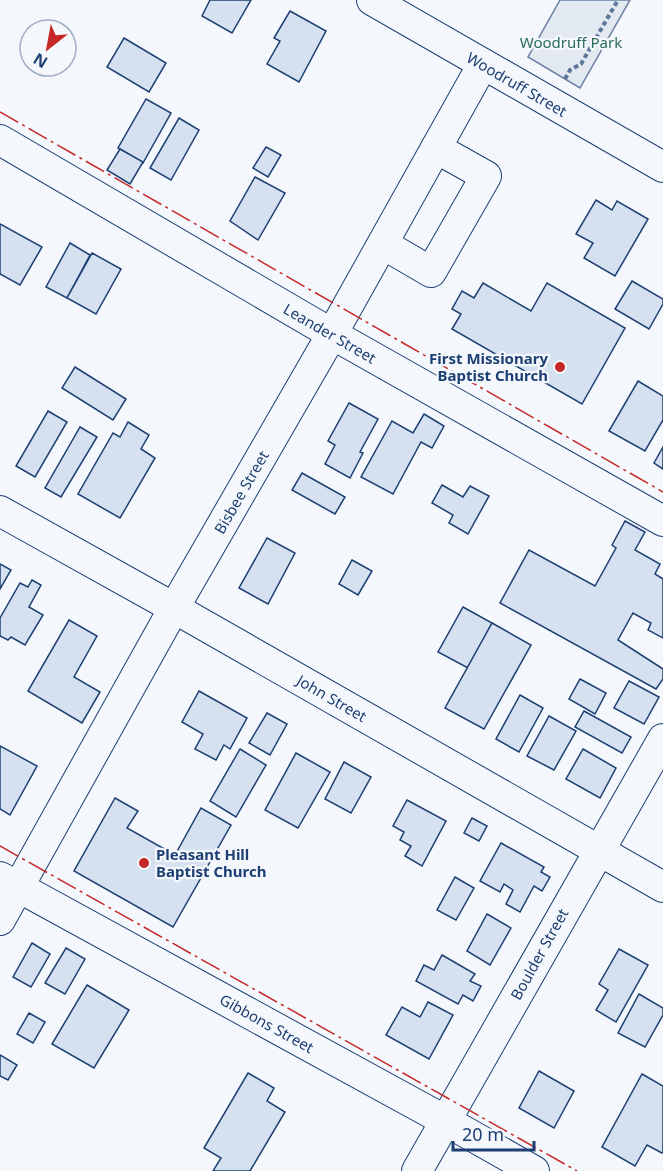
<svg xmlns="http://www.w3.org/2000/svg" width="663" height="1171" viewBox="0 0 663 1171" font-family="'Noto Sans',sans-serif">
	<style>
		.green { fill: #e3e9f0; stroke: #687fa3; stroke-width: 1.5 }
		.building { fill: #d5e0f0; stroke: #1d3f73; stroke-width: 1.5 }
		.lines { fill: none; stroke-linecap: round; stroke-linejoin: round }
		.minor-casing { stroke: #1d3f73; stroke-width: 32 }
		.path { stroke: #5e769c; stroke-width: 4; stroke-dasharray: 4.5 3; stroke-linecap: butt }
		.minor { stroke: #f4f7fb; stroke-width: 30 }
		.power { stroke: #c62828; stroke-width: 1.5; stroke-dasharray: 21 4.5 3 4.5; stroke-linecap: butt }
		.poi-dot { fill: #c62828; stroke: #f4f7fb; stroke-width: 2 }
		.labels { text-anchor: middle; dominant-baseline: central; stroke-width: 4.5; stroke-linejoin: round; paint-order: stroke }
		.park-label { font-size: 15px; fill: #2c6c60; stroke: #f4f7fb }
		.street-label { font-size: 15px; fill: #1d3f73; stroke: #f4f7fb }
		.poi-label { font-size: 15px; font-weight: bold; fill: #1d3f73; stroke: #f4f7fb; text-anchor: end }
	</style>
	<rect width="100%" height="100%" fill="#f4f7fb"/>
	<!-- green -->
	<path class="green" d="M560,0h70l-50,88 -52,-31z"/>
	<!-- building -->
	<g class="building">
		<path d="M210,0h41l-19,33 -30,-17z"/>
		<path d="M290,11l36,20 -27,51 -32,-18 13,-23 -6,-3z"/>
		<path d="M124,38l42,25 -17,29 -42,-25z"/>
		<path d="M146,99l25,14 -28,50 -25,-15z"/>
		<path d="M179,118l20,12 -28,50 -21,-12z"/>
		<path d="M266,147l15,8 -13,22 -15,-9z"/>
		<path d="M120,149l23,13 -13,22 -23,-14z"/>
		<path d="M255,177l30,16 -27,47 -28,-19z"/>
		<path d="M596,200l16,10 5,-9 31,18 -33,57 -31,-18 9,-15 -17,-9z"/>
		<path d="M0,224l42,23 -22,38 -20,-11z"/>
		<path d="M70,243l20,12 -23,43 -21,-11z"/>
		<path d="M92,253l29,16 -25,45 -29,-16z"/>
		<path d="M632,281l31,18v5l-14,25 -34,-20z"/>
		<path d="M483,283l48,28 16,-28 78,45 -43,76 -130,-75 9,-15 -9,-5 10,-18 12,7z"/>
		<path d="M75,367l51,32 -13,21 -51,-32z"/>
		<path d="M638,381l25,15v24l-18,31 -36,-20z"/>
		<path d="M349,403l29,16 -18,33 3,1 -13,25 -25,-14 10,-19 -7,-4z"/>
		<path d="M48,411l19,11 -32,55 -19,-11z"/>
		<path d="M424,414l20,12 -12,22 -11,-6 -28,52 -32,-17 31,-56 21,12z"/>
		<path d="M128,422l21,13 -8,14 14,9 -35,60 -42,-24 35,-61 7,4z"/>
		<path d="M80,427l17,10 -36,60 -16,-9z"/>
		<path d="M663,447v22l-9,-6z"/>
		<path d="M302,473l43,24 -10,17 -43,-24z"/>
		<path d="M442,485l21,12 7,-11 19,10 -21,38 -19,-11 4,-8 -21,-12z"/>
		<path d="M625,521l20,11 -10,18 25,14 -5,10 8,5v59l-15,-8 3,-7 -18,-10 -15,27 45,29v10l-7,10 -156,-86 29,-53 66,36 21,-38 -4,-3z"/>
		<path d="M267,538l28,15 -27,51 -29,-16z"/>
		<path d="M352,560l20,11 -14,24 -19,-11z"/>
		<path d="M0,564l11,6 -11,19z"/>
		<path d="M32,580l9,5 -12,22 14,8 -18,30 -14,-8 -3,3 -8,-4v-18l20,-35 8,4z"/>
		<path d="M463,607l29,16 -24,45 -30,-16z"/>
		<path d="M69,620l28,16 -23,41 26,15 -18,31 -54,-32z"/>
		<path d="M492,623l39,22 -47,84 -39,-21z"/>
		<path d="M580,679l26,14 -11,21 -26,-15z"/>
		<path d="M629,681l30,16 -15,27 -30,-16z"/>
		<path d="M199,691l48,27 -17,31 -6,-4 -8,15 -21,-11 8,-15 -21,-12z"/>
		<path d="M520,695l23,13 -24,44 -23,-13z"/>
		<path d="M584,711l47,26 -9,16 -47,-26z"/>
		<path d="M267,713l20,11 -17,31 -21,-12z"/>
		<path d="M549,716l27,15 -22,39 -27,-14z"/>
		<path d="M0,746l37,20 -27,49 -10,-6z"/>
		<path d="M240,749l26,16 -30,52 -26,-16z"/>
		<path d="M583,749l33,19 -16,30 -34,-19z"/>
		<path d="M296,753l34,19 -32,56 -33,-18z"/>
		<path d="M344,762l27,15 -20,36 -26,-14z"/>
		<path d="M115,798l23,13 -11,17 48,27 26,-47 30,17 -58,102 -99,-56z"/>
		<path d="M407,800l39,21 -24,45 -17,-10 6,-10 -11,-6 4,-8 -11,-6z"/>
		<path d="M472,818l15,8 -8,15 -15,-8z"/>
		<path d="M501,843l43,24 -3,5 9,5 -8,14 -8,-5 -14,26 -14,-8 7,-14 -9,-6 -4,8 -20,-11z"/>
		<path d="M455,877l19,11 -18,32 -19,-10z"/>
		<path d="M487,914l24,14 -21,37 -23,-14z"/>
		<path d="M32,943l18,11 -19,33 -18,-10z"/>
		<path d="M66,948l19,11 -20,35 -20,-11z"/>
		<path d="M619,949l29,16 -32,57 -20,-12 12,-20 -9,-6z"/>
		<path d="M442,955l33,19 -5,7 11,5 -8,15 -10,-6 -5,9 -42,-23 8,-16 10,5z"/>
		<path d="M87,985l42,25 -35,58 -42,-24z"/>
		<path d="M639,994l24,14v7l-18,32 -27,-14z"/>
		<path d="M428,1002l25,13 -24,44 -43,-24 16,-28 18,10z"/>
		<path d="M29,1013l16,9 -12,21 -16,-9z"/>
		<path d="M0,1055l17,10 -9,15 -8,-4z"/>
		<path d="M539,1071l35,20 -20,37 -35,-20z"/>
		<path d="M248,1073l26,15 -7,13 18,11 -35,59h-37l8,-13 -17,-10z"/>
		<path d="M642,1074l21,12v66l-1,1 -15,-8 -12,21 -33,-19z"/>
	</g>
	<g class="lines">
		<!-- minor casing -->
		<g class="minor-casing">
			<g id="minor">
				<path d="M372,0l291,167"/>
				<path d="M0,140l332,194 331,187"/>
				<path d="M383,244l48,28 55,-96 -50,-28"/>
				<path d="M0,511l174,97 489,279"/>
				<path d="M0,877l446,244 88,50"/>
				<path d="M0,920l174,-312 158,-274 151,-270"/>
				<path d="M417,1171l246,-432"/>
			</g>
		</g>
		<!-- path -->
		<path class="path" d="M565,79l5,-9 11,-6 37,-64"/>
		<!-- minor -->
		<use href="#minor" class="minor"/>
		<!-- power -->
		<g class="power">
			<path d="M0,112l663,380"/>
			<path d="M0,846l577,325"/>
		</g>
	</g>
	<!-- markers -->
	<g class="poi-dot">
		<circle cx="560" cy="367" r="6"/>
		<circle cx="144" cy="863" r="6"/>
	</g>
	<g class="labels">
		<!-- park labels -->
		<g class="park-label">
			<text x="571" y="42">Woodruff Park</text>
		</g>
		<!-- street labels -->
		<g class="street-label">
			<text transform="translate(517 84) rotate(30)">Woodruff Street</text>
			<text transform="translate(330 333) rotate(30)">Leander Street</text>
			<text transform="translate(241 492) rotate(-60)">Bisbee Street</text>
			<text transform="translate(332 698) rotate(30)">John Street</text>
			<text transform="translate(539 954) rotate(-61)">Boulder Street</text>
			<text transform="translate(267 1023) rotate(29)">Gibbons Street</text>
		</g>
		<!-- poi labels -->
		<g class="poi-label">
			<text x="548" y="358">First Missionary<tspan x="548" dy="17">Baptist Church</tspan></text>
			<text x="156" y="854" text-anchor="start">Pleasant Hill<tspan x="156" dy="17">Baptist Church</tspan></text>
		</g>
	</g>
	<!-- north arrow -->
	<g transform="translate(48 48) rotate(211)"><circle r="28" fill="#f4f7fb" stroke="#9eadc5" stroke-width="1.5"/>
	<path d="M0-4.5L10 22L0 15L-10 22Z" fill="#c62828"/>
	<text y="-9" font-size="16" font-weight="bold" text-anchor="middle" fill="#1d3f73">N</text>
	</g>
	<!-- scale -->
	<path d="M453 1141v9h81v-9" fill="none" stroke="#1d3f73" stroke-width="3"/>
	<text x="462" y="1141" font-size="18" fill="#1d3f73" stroke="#f4f7fb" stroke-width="4.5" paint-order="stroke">20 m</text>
</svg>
